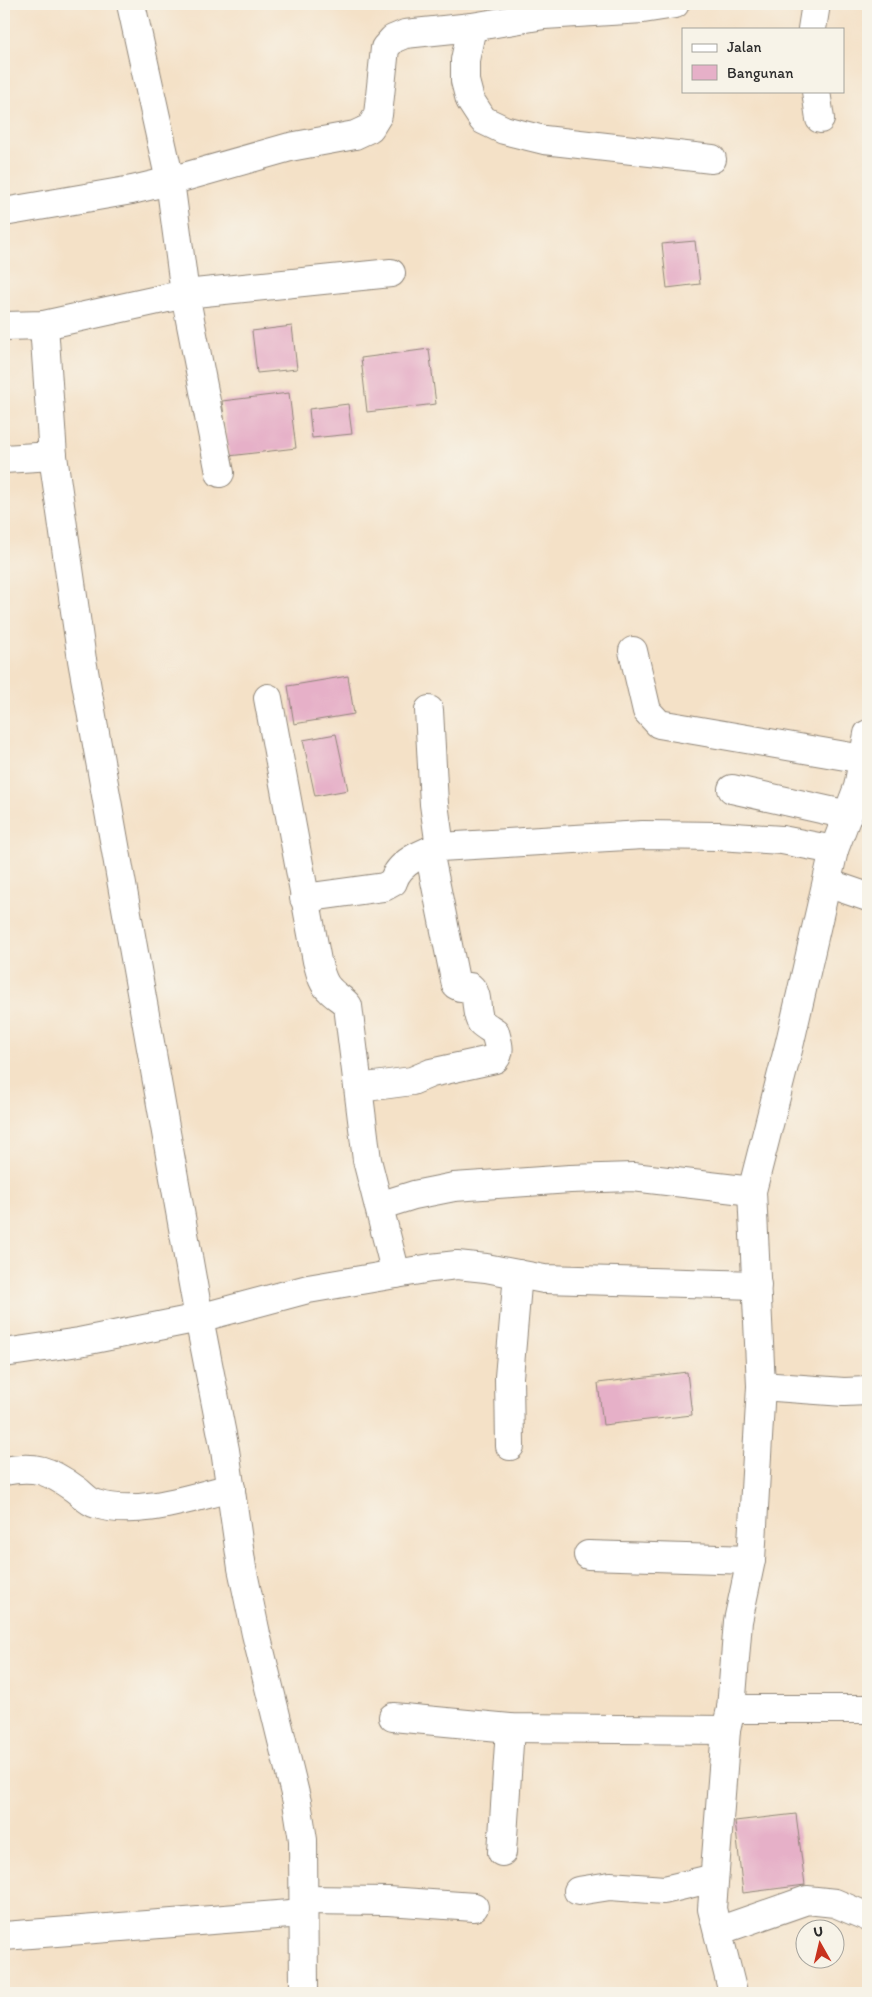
<svg xmlns="http://www.w3.org/2000/svg" width="872" height="1997" viewBox="0 0 872 1997" font-family="Itim,sans-serif">
	<style>
		.building { fill: #e6b0c8 }
		.lines { fill: none; stroke-linecap: round; stroke-linejoin: round }
		.minor-casing { stroke: #908679; stroke-width: 30 }
		.minor { stroke: #fff; stroke-width: 28 }
	</style>
	<rect width="100%" height="100%" fill="#f7f3e8"/>
	<filter id="ink" filterUnits="userSpaceOnUse"><feTurbulence type="fractalNoise" baseFrequency=".02" numOctaves="2"/><feDisplacementMap in="SourceGraphic" scale="10" xChannelSelector="R" yChannelSelector="G"/><feConvolveMatrix kernelMatrix="1 2 1 2 8 2 1 2 1" color-interpolation-filters="sRGB"/></filter>
	<filter id="wash" filterUnits="userSpaceOnUse"><feTurbulence type="fractalNoise" baseFrequency=".0096" numOctaves="4" result="noise"/><feDisplacementMap in="SourceGraphic" scale="20" xChannelSelector="R" yChannelSelector="G"/><feGaussianBlur stdDeviation="1.12" result="paint"/><feColorMatrix in="noise" values="0 0 0 0 0 0 0 0 0 0 0 0 0 0 0 0 0 1.4 0 .05"/><feComposite in="paint" operator="in"/></filter>
	<g filter="url(#wash)">
		<rect width="100%" height="100%" fill="#f4e1c7"/>
		<g id="blocks">
			<!-- building -->
			<g class="building">
				<path d="M695,241l5,43 -33,4 -5,-44z"/>
				<path d="M292,326l5,43 -40,4 -5,-42z"/>
				<path d="M429,349l7,55 -69,8 -6,-54z"/>
				<path d="M289,393l7,55 -67,8 -7,-55z"/>
				<path d="M348,404l4,30 -40,4 -3,-29z"/>
				<path d="M348,676l6,38 -60,10 -6,-38z"/>
				<path d="M336,734l12,56 -33,6 -12,-56z"/>
				<path d="M687,1372l5,43 -89,10 -5,-42z"/>
				<path d="M796,1814l9,71 -62,8 -8,-72z"/>
			</g>
		</g>
	</g>
	<g filter="url(#ink)">
		<use href="#blocks" fill-opacity="0" stroke="#908679" stroke-width="1"/>
		<g class="lines">
			<!-- minor casing -->
			<g class="minor-casing">
				<g id="minor">
					<path d="M472,27l-7,33v21l5,19 13,20 21,10 40,10 168,19"/>
					<path d="M812,29l4,-25"/>
					<path d="M816,91l4,28"/>
					<path d="M4,212l128,-22 38,-9 120,-34 65,-12 15,-7 8,-13 7,-67 8,-9 12,-5 67,-7 72,-12 99,-6 32,-5"/>
					<path d="M44,325l9,131 29,204 117,658 26,132 17,118 14,66 41,168 6,38 1,153"/>
					<path d="M4,326l40,-1 141,-31 -15,-113 -39,-177"/>
					<path d="M4,459l49,-3"/>
					<path d="M220,473l-35,-179 206,-21"/>
					<path d="M633,651l14,60 12,13 204,35"/>
					<path d="M268,698l49,263c3,10 5,22 13,29 5,6 13,9 18,16l19,154 29,114"/>
					<path d="M429,710l5,94 6,43"/>
					<path d="M732,789l116,26"/>
					<path d="M827,883l41,14"/>
					<path d="M304,898l80,-11 9,-5c6,-20 29,-29 47,-35l203,-12 75,1 64,4 52,10"/>
					<path d="M359,1088l53,-7 19,-8 64,-14c7,-8 2,-18 0,-27 -4,-3 -10,-6 -14,-10 -7,-11 -1,-27 -11,-35h-10l-4,-2 -27,-134"/>
					<path d="M379,1206l35,-11 40,-8 116,-8 63,-2 119,14"/>
					<path d="M4,1353l75,-11 120,-24 109,-29 123,-21 26,-3 29,3 58,11 213,6"/>
					<path d="M761,1386l83,6 24,-1"/>
					<path d="M510,1446l-1,-69 9,-103"/>
					<path d="M4,1471c31,-6 45,-1 71,18 6,4 13,13 21,15 43,13 93,-6 135,-16"/>
					<path d="M588,1555l163,5"/>
					<path d="M731,1709h137"/>
					<path d="M393,1717l117,11 216,2"/>
					<path d="M502,1852l8,-124"/>
					<path d="M578,1891l32,-5 54,4 50,-12"/>
					<path d="M304,1900l84,1 86,6"/>
					<path d="M718,1931l89,-31 28,3 33,14"/>
					<path d="M4,1936l299,-23"/>
					<path d="M733,1993l-21,-84 14,-179 5,-21 7,-88 13,-61 10,-174 -9,-195 38,-149 44,-192 24,-63 10,-53"/>
				</g>
			</g>
			<!-- minor -->
			<use href="#minor" class="minor"/>
		</g>
	</g>
	<!-- margin -->
	<rect width="872" height="1997" fill="none" stroke="#f7f3e8" stroke-width="20"/>
	<!-- legend -->
	<rect x="682" y="28" width="162" height="65" fill="#f7f3e8" stroke="#a5a39c"/>
	<rect x="692" y="44" width="25" height="8" fill="#ffffff" stroke="#a5a39c"/>
	<text x="727" y="52" font-size="15" fill="#2b2b2b">Jalan</text>
	<rect x="692" y="65" width="25" height="15" fill="#e6b0c8" stroke="#a5a39c"/>
	<text x="727" y="78" font-size="15" fill="#2b2b2b">Bangunan</text>
	<!-- north arrow -->
	<g transform="translate(820 1944) rotate(352)"><circle r="24" fill="#f7f3e8" stroke="#a5a39c"/>
	<path d="M0-4L9 19L0 12L-9 19Z" fill="#c8321e"/>
	<text y="-8" font-size="14" font-weight="bold" text-anchor="middle" fill="#2b2b2b">U</text>
	</g>
</svg>
